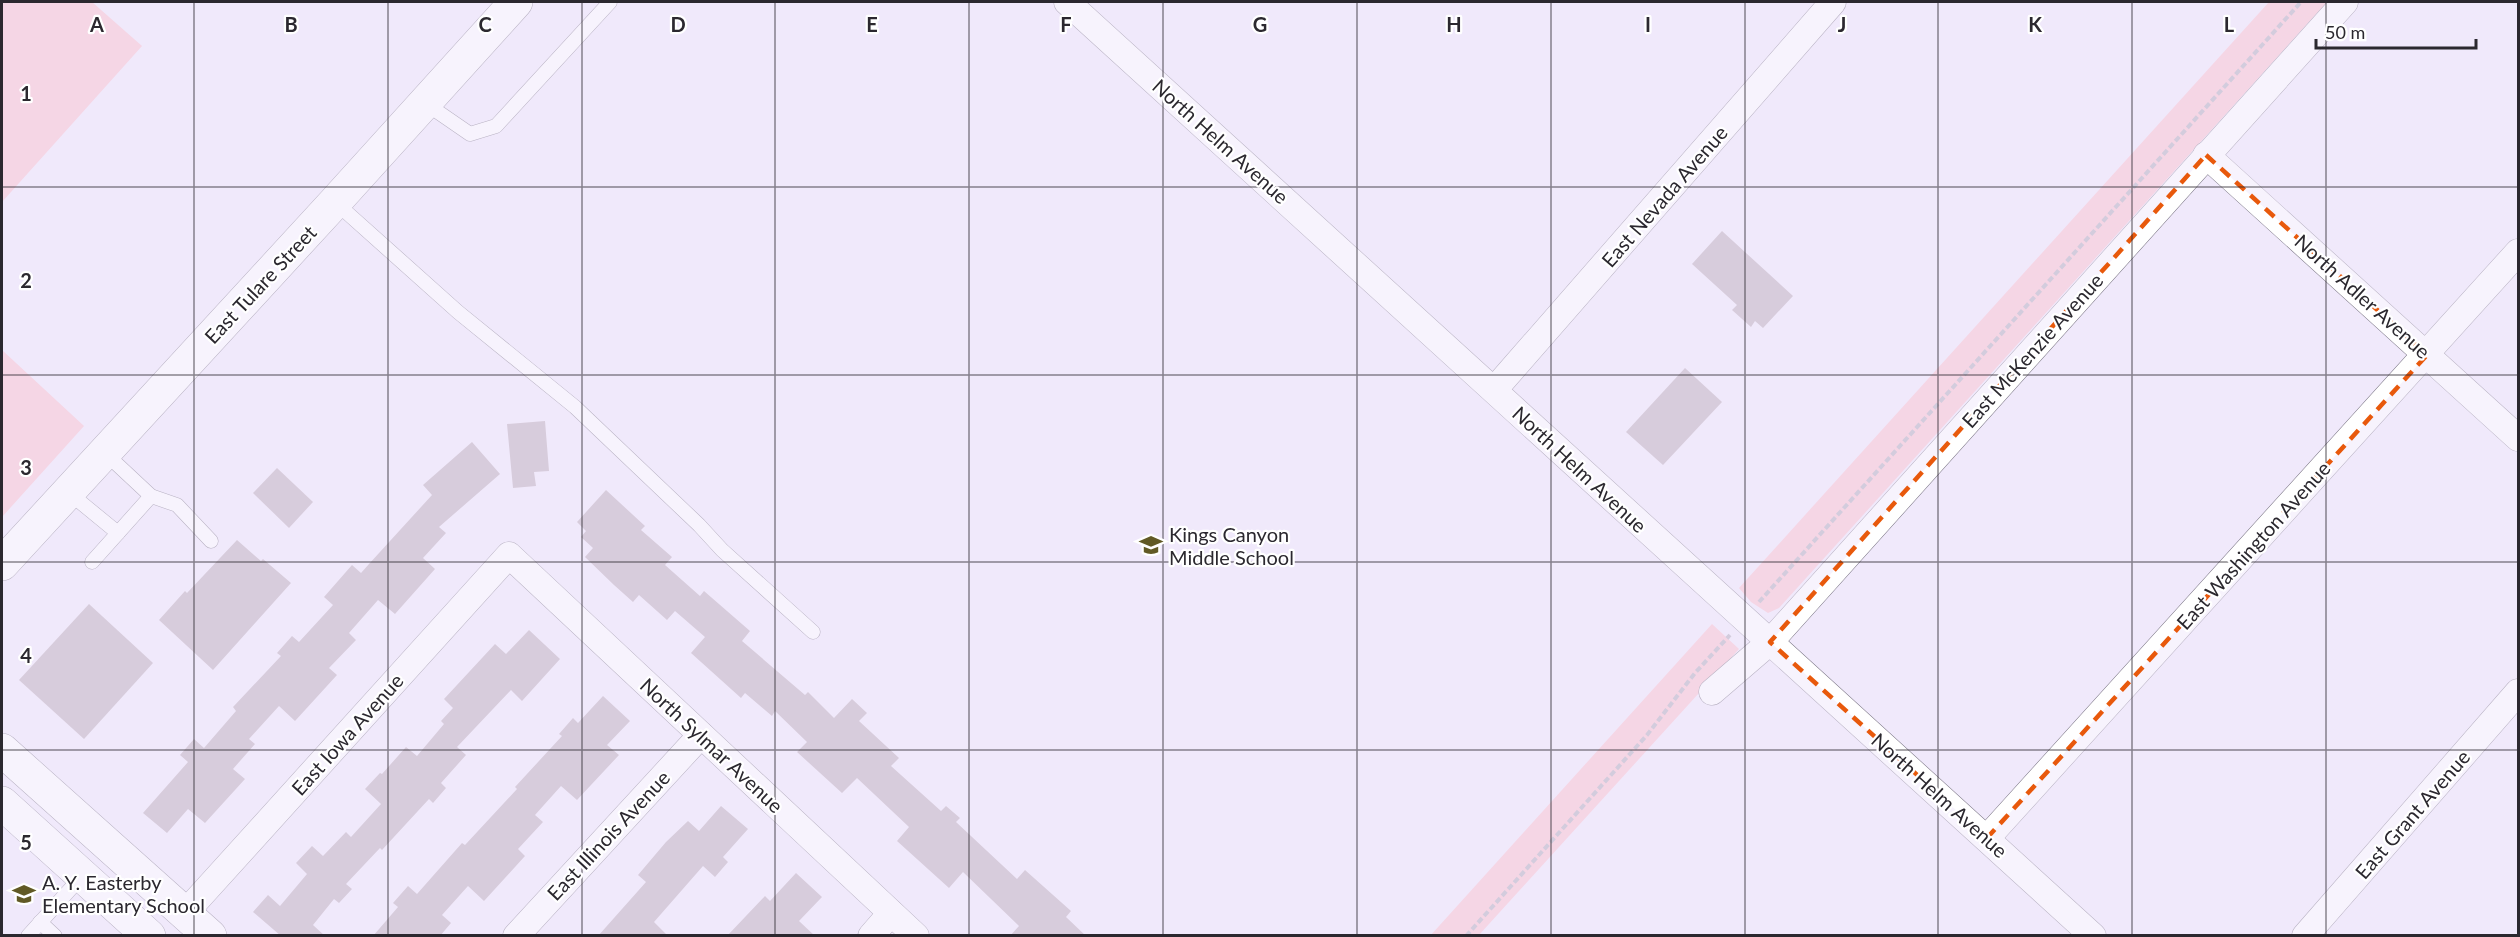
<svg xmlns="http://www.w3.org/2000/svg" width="2520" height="937" viewBox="0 0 2520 937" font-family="Lato,sans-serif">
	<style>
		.green { fill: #fbbec9 }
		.building { fill: #b9a9b5 }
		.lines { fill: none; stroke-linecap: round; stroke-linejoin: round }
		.lane-casing { stroke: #777281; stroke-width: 15 }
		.street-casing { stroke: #777281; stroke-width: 27 }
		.secondary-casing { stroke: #777281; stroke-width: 34 }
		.path { stroke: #afa9b8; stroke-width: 4; stroke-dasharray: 6 3; stroke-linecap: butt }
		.lane { stroke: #fff; stroke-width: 14 }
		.street { stroke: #fff; stroke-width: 26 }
		.secondary { stroke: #fff; stroke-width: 33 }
		.marked { fill: none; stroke: #e8590c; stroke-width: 4.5; stroke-dasharray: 12 8; stroke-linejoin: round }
		.grid { fill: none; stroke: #2b282f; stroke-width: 1.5; stroke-opacity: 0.55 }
		.labels { text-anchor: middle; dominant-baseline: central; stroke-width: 4.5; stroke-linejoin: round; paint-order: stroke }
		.street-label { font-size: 20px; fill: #2b282f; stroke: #fff }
		.poi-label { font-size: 20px; fill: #2b282f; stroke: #fff; text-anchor: start }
		.grid-label { font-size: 20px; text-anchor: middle; font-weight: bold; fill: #2b282f; stroke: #fff; stroke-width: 4.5; stroke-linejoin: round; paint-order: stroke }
	</style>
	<rect width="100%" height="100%" fill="#f0e9fb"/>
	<!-- green -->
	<g class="green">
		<path d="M2,2h90l50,44 -140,156z"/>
		<path d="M2269,2h58l-548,606 -11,5 -17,-11 -12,-14z"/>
		<path d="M2,350l82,76 -82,91z"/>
		<path d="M1712,624l27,25 -260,286 -49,1z"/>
	</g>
	<!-- building -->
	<g class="building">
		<path d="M1722,231l71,65 -30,32 -8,-7 -4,6 -19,-17 5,-5 -45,-41z"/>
		<path d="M1685,368l37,34 -59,63 -37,-33z"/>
		<path d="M545,421l4,50 -15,1 2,14 -23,2 -6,-64z"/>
		<path d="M472,442l28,32 -61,53 7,6 -23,25 12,11 -40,45 -17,-14 -29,33 7,7 -27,28 8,7 -42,46 -16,-15 -30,33 6,5 -22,25 12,10 -40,44 -17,-14 -21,24 -24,-20 45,-51 -8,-7 14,-16 10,9 32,-37 -3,-4 48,-51 -4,-3 15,-17 7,6 34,-37 -9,-8 28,-32 9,8 8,-9 63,-69 -9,-10z"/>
		<path d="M277,468l36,34 -24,26 -36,-35z"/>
		<path d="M606,490l39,36 -4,4 31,27 -7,8 35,31 4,-5 46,40 -8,10 63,54 3,-3 26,26 18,-19 15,14 -8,8 40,37 -8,8 50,45 5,-5 14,12 -4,4 61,57 8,-9 46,41 -5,6 20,19h-76l9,-10 -56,-54 -14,16 -52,-47 12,-14 -52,-49 -15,15 -45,-41 10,-10 -32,-31 -3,5 -27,-23 -4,5 -50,-45 14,-16 -30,-26 -8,9 -28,-25 -6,7 -19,-17 -29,-28 8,-9 -12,-11 5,-6 -9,-9z"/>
		<path d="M237,540l24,21 2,-2 28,24 -78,87 -54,-50 26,-29 2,2z"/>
		<path d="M89,604l64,59 -69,76 -65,-59z"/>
		<path d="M529,630l31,29 -38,42 -11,-11 -54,57 9,8 -25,28 5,5 -13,15 -4,-4 -47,51 -2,-2 -34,36 6,5 -13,14 -5,-4 -21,26 12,11h-44l-28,-24 15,-17 12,11 27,-32 -11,-11 16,-17 11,10 23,-24 5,5 30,-33 -16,-15 15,-16 2,1 24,-27 11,9 27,-32 -3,-3 12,-13 -9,-9 51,-55 11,10z"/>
		<path d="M603,696l27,25 -23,24 12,10 -42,45 -16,-14 -26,29 8,7 -25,27 7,7 -41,45 -16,-15 -26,29 9,8 -11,13h-67l25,-29 -5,-4 15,-17 9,8 45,-51 3,2 52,-56 -2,-2 47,-51 -3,-2 14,-16 5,5z"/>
		<path d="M721,806l27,23 -25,28 5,5 -13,15 -12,-11 -49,56 14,14h-70l48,-54 -8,-7 28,-33 22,-21 11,10z"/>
		<path d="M796,873l26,24 -23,24 16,15h-88l38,-40 5,5z"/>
	</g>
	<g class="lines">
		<!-- lane casing -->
		<g class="lane-casing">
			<g id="lane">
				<path d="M425,103l45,31 26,-8 114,-124"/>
				<path d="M335,202l123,110 117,95 124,118 23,25 91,82"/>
				<path d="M105,453l46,43"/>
				<path d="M68,492l50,41"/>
				<path d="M92,562l59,-66 26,9 34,36"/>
				<path d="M40,922l15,14"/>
				<path d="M28,936l55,-61"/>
			</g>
		</g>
		<!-- street casing -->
		<g class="street-casing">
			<g id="street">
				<path d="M1067,2l1026,934"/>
				<path d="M2206,155l312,283"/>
				<path d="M1494,390l339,-388"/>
				<path d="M1712,692l58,-50 575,-640"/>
				<path d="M1987,838l531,-586"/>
				<path d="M185,913l324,-358 407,381"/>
				<path d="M516,936l185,-201"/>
				<path d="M871,936l20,-23"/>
				<path d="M2305,936l213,-244"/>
			</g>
		</g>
		<!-- secondary casing -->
		<g class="secondary-casing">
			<g id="secondary">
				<path d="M2,564l333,-362 181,-200"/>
				<path d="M2,750l208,186"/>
				<path d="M2,803l147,133"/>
			</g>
		</g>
		<!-- path -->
		<g class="path">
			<path d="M1759,602l542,-600"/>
			<path d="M1466,936l181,-201 48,-62 35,-38"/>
		</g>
		<!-- lane -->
		<use href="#lane" class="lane"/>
		<!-- street -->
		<use href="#street" class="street"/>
		<!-- secondary -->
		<use href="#secondary" class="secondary"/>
	</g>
	<!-- marked area -->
	<path d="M0 0H2520V937H0ZM2206,155l221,200 -440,483 -217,-196z" fill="#f0e9fb" fill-opacity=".55" fill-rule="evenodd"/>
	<path class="marked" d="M2206,155l221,200 -440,483 -217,-196z"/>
	<!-- grid -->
	<path class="grid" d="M194,2v934M388,2v934M582,2v934M775,2v934M969,2v934M1163,2v934M1357,2v934M1551,2v934M1745,2v934M1938,2v934M2132,2v934M2326,2v934M2,187h2516M2,375h2516M2,562h2516M2,750h2516"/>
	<!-- icons -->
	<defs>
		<g id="school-bare" transform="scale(1.8)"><path d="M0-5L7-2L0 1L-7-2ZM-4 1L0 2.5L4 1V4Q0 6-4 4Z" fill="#615925" stroke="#fff" stroke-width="2.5" paint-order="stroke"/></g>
	</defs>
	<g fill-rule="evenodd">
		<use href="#school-bare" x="1151" y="545"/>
		<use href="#school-bare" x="24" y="894"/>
	</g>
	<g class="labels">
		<!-- street labels -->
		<g class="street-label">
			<text transform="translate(1221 141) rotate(42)">North Helm Avenue</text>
			<text transform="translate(1664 196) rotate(-49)">East Nevada Avenue</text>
			<text transform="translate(260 284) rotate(-47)">East Tulare Street</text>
			<text transform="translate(2363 296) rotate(42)">North Adler Avenue</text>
			<text transform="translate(2032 350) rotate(-48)">East McKenzie Avenue</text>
			<text transform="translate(1580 469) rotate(43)">North Helm Avenue</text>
			<text transform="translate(2253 545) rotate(-48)">East Washington Avenue</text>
			<text transform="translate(347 734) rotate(-48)">East Iowa Avenue</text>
			<text transform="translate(712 745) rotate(43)">North Sylmar Avenue</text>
			<text transform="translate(1940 795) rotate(42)">North Helm Avenue</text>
			<text transform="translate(2412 814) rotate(-49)">East Grant Avenue</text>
			<text transform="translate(608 835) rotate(-47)">East Illinois Avenue</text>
		</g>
		<!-- poi labels -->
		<g class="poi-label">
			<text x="1169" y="534">Kings Canyon<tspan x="1169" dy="23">Middle School</tspan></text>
			<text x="42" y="882">A. Y. Easterby<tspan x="42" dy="23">Elementary School</tspan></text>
		</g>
	</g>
	<g class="grid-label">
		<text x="97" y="32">A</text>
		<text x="291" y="32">B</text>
		<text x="485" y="32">C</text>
		<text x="678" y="32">D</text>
		<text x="872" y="32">E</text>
		<text x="1066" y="32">F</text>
		<text x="1260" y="32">G</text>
		<text x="1454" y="32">H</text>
		<text x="1648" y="32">I</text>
		<text x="1842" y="32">J</text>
		<text x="2035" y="32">K</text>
		<text x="2229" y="32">L</text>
		<text x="26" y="101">1</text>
		<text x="26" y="288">2</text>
		<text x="26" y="475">3</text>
		<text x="26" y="663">4</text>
		<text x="26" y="850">5</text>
	</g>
	<!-- border -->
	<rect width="2520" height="937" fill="none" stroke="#2b282f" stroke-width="6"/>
	<!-- scale -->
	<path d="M2316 39v9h160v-9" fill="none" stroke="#2b282f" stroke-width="3"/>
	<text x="2325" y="39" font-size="18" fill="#2b282f" stroke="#ffffff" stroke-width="4.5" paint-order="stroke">50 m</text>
</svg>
